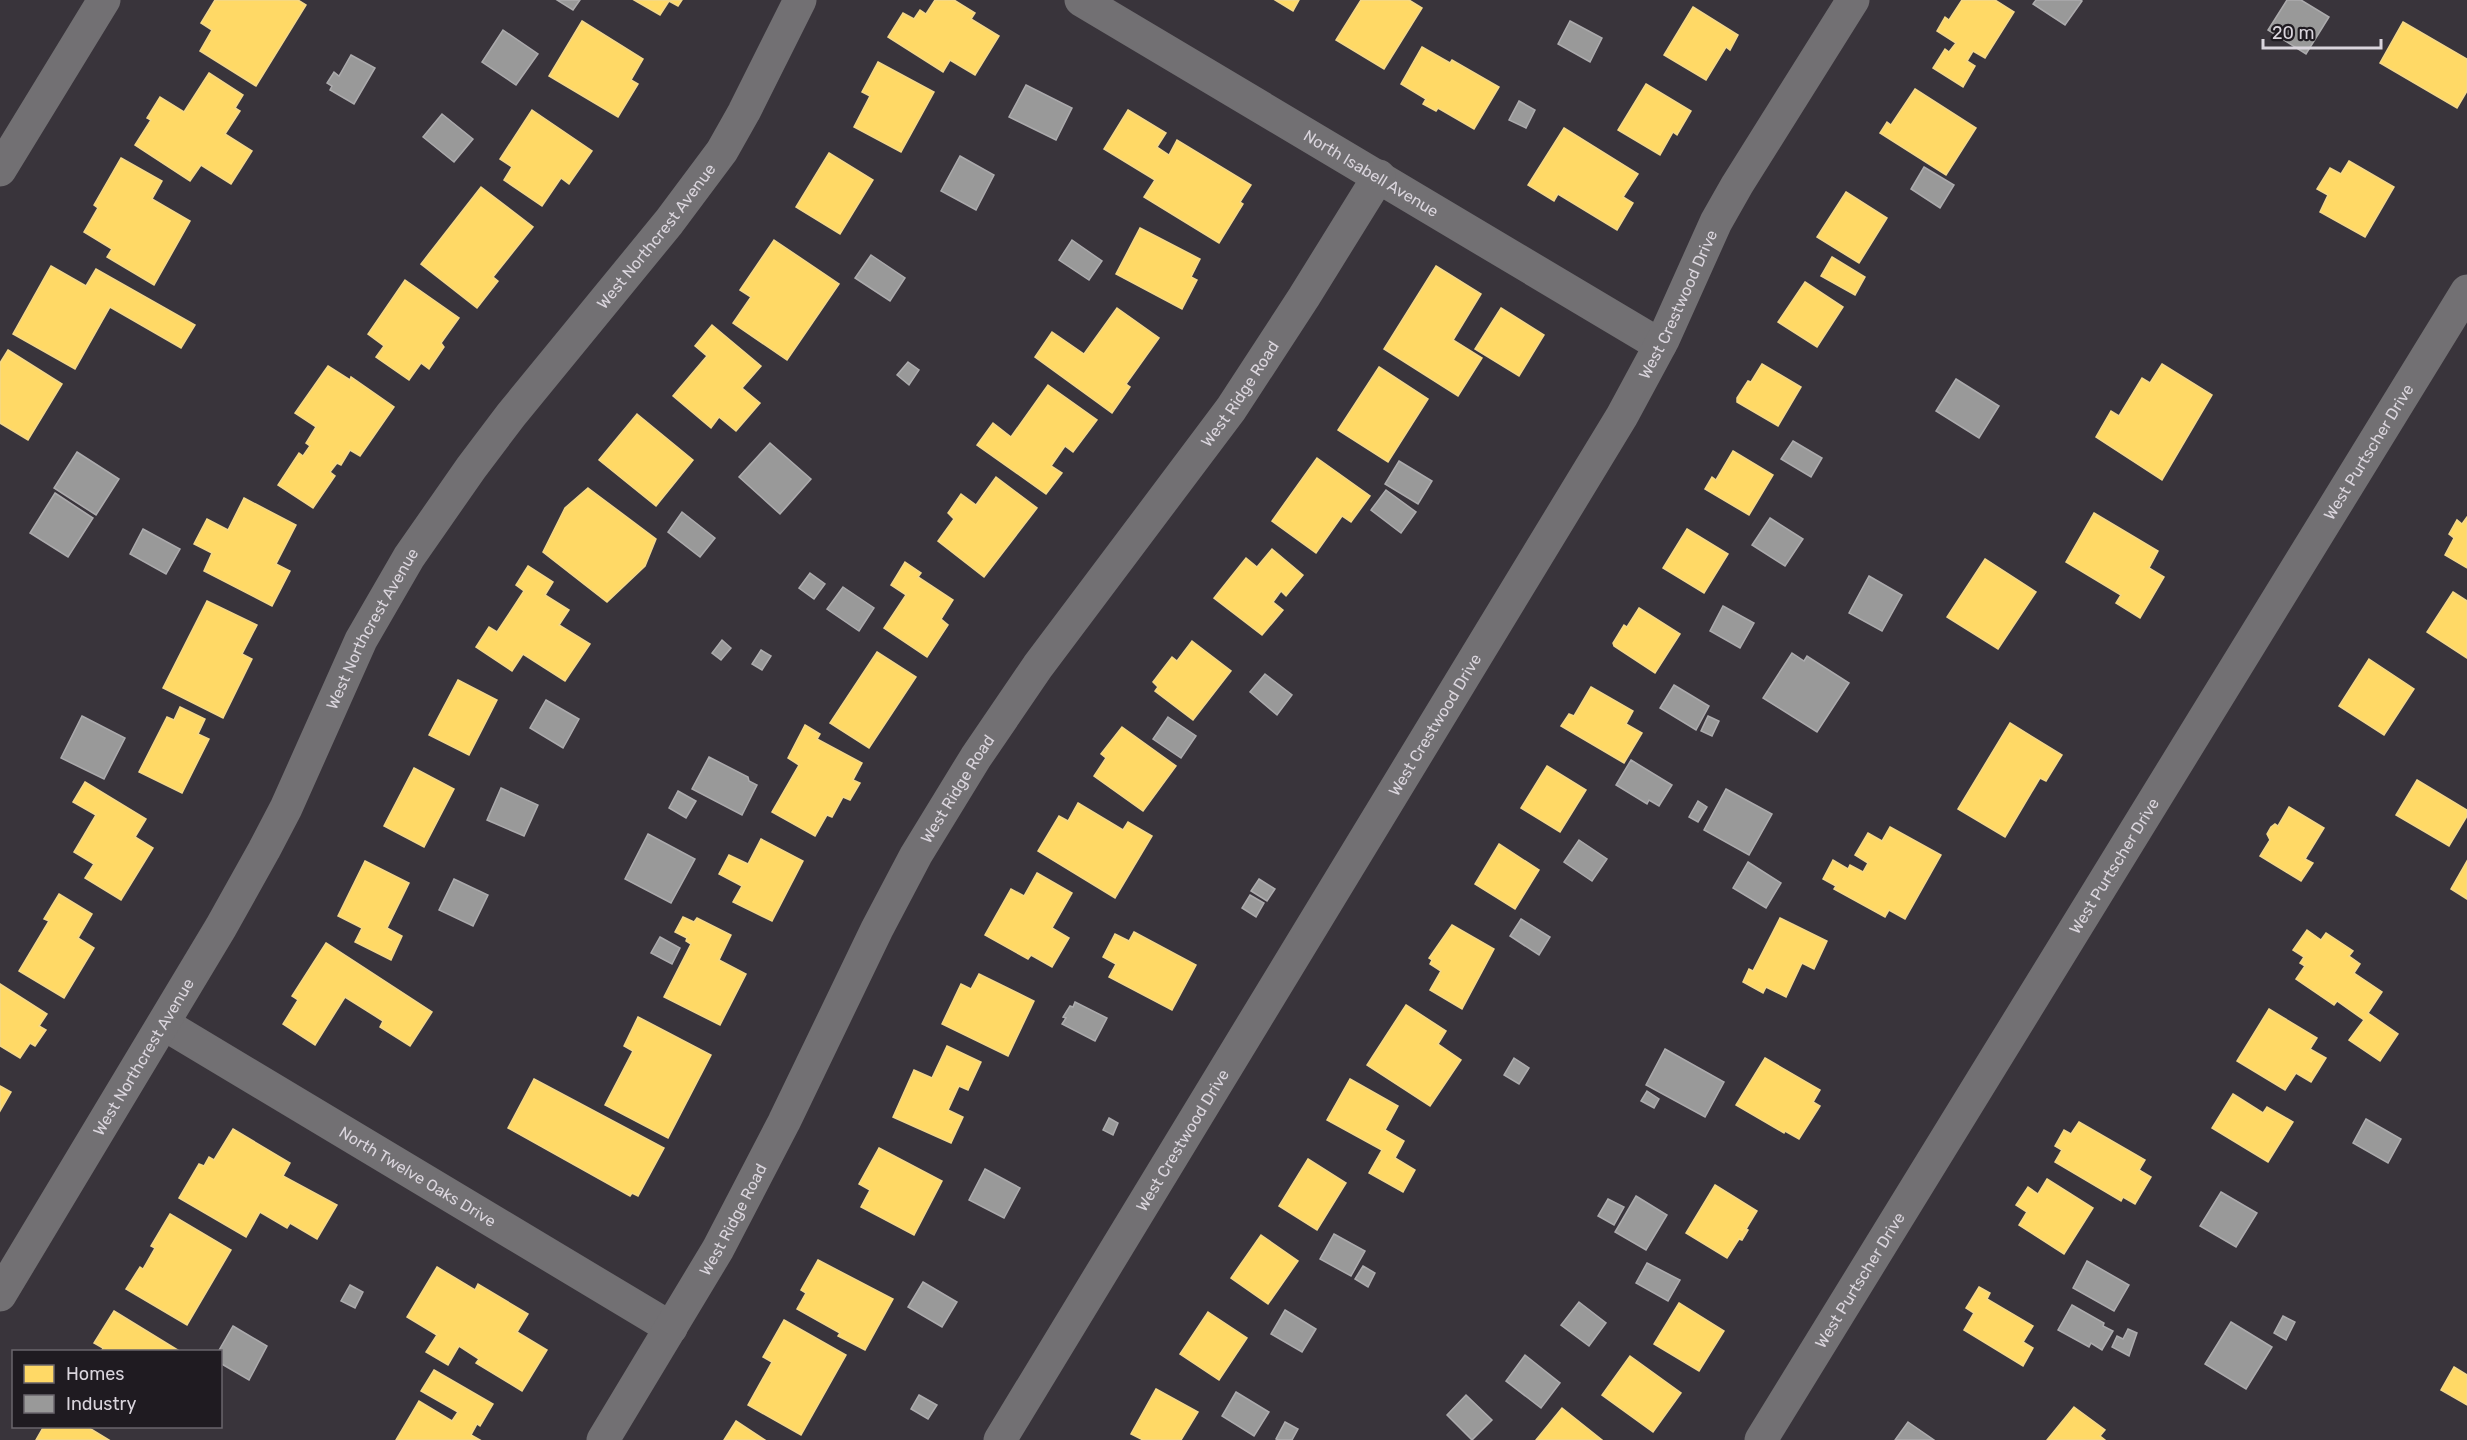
<svg xmlns="http://www.w3.org/2000/svg" width="2467" height="1440" viewBox="0 0 2467 1440" font-family="Rubik,sans-serif">
	<style>
		.homes { fill: #ffd966; stroke: #f4d88a; stroke-width: 1.5 }
		.industry { fill: #999; stroke: #acabad; stroke-width: 1.5 }
		.lines { fill: none; stroke-linecap: round; stroke-linejoin: round }
		.street { stroke: #727073; stroke-width: 33 }
		.labels { text-anchor: middle; dominant-baseline: central; stroke-width: 6; stroke-linejoin: round; paint-order: stroke }
		.street-label { font-size: 16px; fill: #dad5dd; stroke: #1f1b21 }
	</style>
	<rect width="100%" height="100%" fill="#39343b"/>
	<!-- homes -->
	<g class="homes">
		<path d="M215,0h83l8,5 -50,81 -56,-35 12,-21 -11,-7z"/>
		<path d="M634,0h48l-4,6 -9,-5 -9,14z"/>
		<path d="M935,0h19l21,13 -4,6 28,17 -24,39 -25,-15 -7,12 -55,-35 15,-24 11,6 6,-9 6,4z"/>
		<path d="M1275,0h24l-6,11z"/>
		<path d="M1361,0h48l13,8 -38,61 -48,-29z"/>
		<path d="M1962,0h33l19,12 -29,46 -12,-7 -6,10 8,5 -12,21 -30,-19 12,-19 4,3 7,-9 -19,-12 8,-14 4,3z"/>
		<path d="M1693,7l45,28 -8,15 -4,-3 -20,33 -42,-25z"/>
		<path d="M582,21l61,38 -12,21 7,4 -20,33 -69,-41z"/>
		<path d="M2403,22l64,37v32l-10,17 -77,-45z"/>
		<path d="M1422,47l28,16 2,-3 47,27 -25,42 -36,-21 -2,3 -13,-7 3,-5 -25,-15z"/>
		<path d="M878,62l56,30 -33,60 -47,-25 16,-31 -8,-4z"/>
		<path d="M209,73l34,22 -8,13 5,3 -15,23 27,17 -21,33 -30,-19 -11,16 -55,-36 16,-25 -4,-2 13,-21 24,15z"/>
		<path d="M1646,84l45,27 -14,24 -4,-3 -13,23 -42,-25z"/>
		<path d="M1915,89l61,39 -30,47 -66,-42 7,-11 4,3z"/>
		<path d="M532,110l60,41 -23,33 -8,-6 -19,28 -38,-26 8,-13 -12,-8z"/>
		<path d="M1128,110l38,23 -9,14 12,8 8,-15 74,45 -11,17 3,2 -24,39 -75,-46 11,-17 -51,-31z"/>
		<path d="M1564,128l74,46 -15,23 10,6 -16,27 -59,-36 -4,7 -26,-16z"/>
		<path d="M829,153l44,27 -33,54 -44,-27z"/>
		<path d="M121,158l41,23 -10,18 38,22 -36,64 -47,-28 5,-8 -28,-17 14,-24 -4,-3z"/>
		<path d="M2349,161l45,26 -29,50 -45,-25 8,-17 -11,-6 13,-21 11,6z"/>
		<path d="M481,187l52,40 -40,50 5,4 -21,27 -56,-44z"/>
		<path d="M1846,192l41,26 -28,45 -42,-26z"/>
		<path d="M1140,228l60,31 -9,18 6,3 -15,29 -66,-35z"/>
		<path d="M774,240l65,44 -52,76 -54,-37 18,-26 -11,-7z"/>
		<path d="M1832,257l33,20 -10,18 -34,-19z"/>
		<path d="M51,266l35,20 10,-17 99,56 -14,23 -71,-41 -35,62 -62,-35z"/>
		<path d="M1436,266l45,28 -28,46 29,18 -24,38 -74,-47z"/>
		<path d="M405,280l54,38 -18,25 3,4 -15,22 -8,-6 -12,17 -33,-23 8,-11 -16,-12z"/>
		<path d="M1805,282l38,25 -26,40 -39,-25z"/>
		<path d="M1117,308l42,30 -33,46 4,3 -18,26 -77,-56 17,-25 32,22z"/>
		<path d="M1501,308l43,27 -25,41 -44,-27z"/>
		<path d="M712,325l49,41 -19,22 18,15 -24,28 -17,-14 -8,11 -38,-32 34,-40 -12,-10z"/>
		<path d="M8,350l54,34 -34,56 -28,-17v-60z"/>
		<path d="M1762,364l39,23 -23,39 -41,-24v-4l11,-17 3,1z"/>
		<path d="M2162,364l50,31 -50,85 -66,-43 15,-26 8,5 23,-38 8,5z"/>
		<path d="M328,366l22,14 1,-3 43,30 -34,49 -10,-6 -9,15 -4,-2 -7,9 5,4 -22,32 -35,-23 21,-32 4,3 7,-10 -4,-3 10,-16 -21,-14z"/>
		<path d="M1379,367l49,32 -40,63 -50,-32z"/>
		<path d="M1048,385l49,35 -24,32 -8,-6 -14,20 11,7 -16,21 -69,-49 16,-22 18,14z"/>
		<path d="M637,414l56,46 -37,46 -57,-46z"/>
		<path d="M1733,451l40,24 -24,40 -44,-26 7,-12 4,3z"/>
		<path d="M1317,458l53,38 -19,26 -9,-6 -26,37 -44,-32z"/>
		<path d="M996,477l41,31 -53,69 -46,-36 16,-22 -6,-6 13,-19 15,11z"/>
		<path d="M588,488l68,51 -11,27 -38,36 -64,-50 22,-44z"/>
		<path d="M244,498l52,27 -20,39 14,7 -18,35 -68,-35 8,-18 -18,-9 13,-25 21,11z"/>
		<path d="M2094,513l64,38 -9,17 15,9 -24,41 -24,-15 5,-8 -55,-33z"/>
		<path d="M2467,517v51l-22,-13 9,-17 -5,-4 8,-14 5,4z"/>
		<path d="M1687,529l41,25 -24,39 -41,-25z"/>
		<path d="M1272,549l31,26 -17,21 -5,-5 -8,11 10,8 -21,25 -48,-37 32,-40 11,9z"/>
		<path d="M1985,559l51,33 -38,57 -51,-32z"/>
		<path d="M905,562l16,11 -3,4 35,23 -12,19 7,6 -21,32 -43,-29 22,-33 -15,-10z"/>
		<path d="M528,566l25,16 -8,13 24,15 -10,15 31,19 -25,37 -42,-27 -11,17 -36,-24 13,-20 8,5 27,-41 -8,-6z"/>
		<path d="M2453,592l14,9v57l-40,-26z"/>
		<path d="M207,601l50,24 -15,29 10,5 -29,59 -60,-30z"/>
		<path d="M1639,608l41,26 -25,39 -41,-27 -1,-3 11,-18 3,2z"/>
		<path d="M1192,641l39,30 -38,49 -38,-29 3,-4 -5,-5 19,-25 5,4z"/>
		<path d="M877,652l39,25 -47,71 -39,-25z"/>
		<path d="M2369,659l45,30 -30,46 -45,-29z"/>
		<path d="M458,680l39,20 -28,55 -40,-20z"/>
		<path d="M1591,687l42,24 -7,13 16,9 -18,30 -63,-37 8,-12 5,2z"/>
		<path d="M180,707l25,12 -7,15 11,5 -27,54 -43,-21 28,-55 7,3z"/>
		<path d="M2010,723l52,32 -16,26 -6,-3 -35,59 -47,-28z"/>
		<path d="M805,725l15,9 -3,5 45,24 -9,17 7,3 -10,17 -7,-3 -11,20 -5,-2 -12,21 -43,-24 27,-47 -11,-7z"/>
		<path d="M1122,727l54,39 -33,45 -49,-35 12,-18 -5,-4z"/>
		<path d="M1547,766l39,24 -26,42 -39,-24z"/>
		<path d="M414,768l40,21 -30,58 -40,-21z"/>
		<path d="M2417,780l50,30v6l-18,30 -53,-31z"/>
		<path d="M85,782l61,37 -11,18 18,11 -32,52 -36,-22 9,-14 -20,-12 22,-37 -23,-13z"/>
		<path d="M1078,803l45,27 5,-8 24,14 -37,62 -77,-47 21,-35 9,5z"/>
		<path d="M2289,807l35,21 -19,31 8,4 -12,18 -41,-25 10,-16 -3,-6 4,-7 4,-3 3,2z"/>
		<path d="M1890,827l51,28 -36,64 -16,-9 -4,7 -51,-28 2,-3 -13,-7 10,-19 15,9 2,-4 13,7 5,-9 -13,-8 13,-22 14,8z"/>
		<path d="M761,839l42,22 -31,60 -39,-19 9,-16 -23,-12 10,-19 19,9z"/>
		<path d="M1499,844l40,26 -24,39 -40,-25z"/>
		<path d="M365,861l44,22 -22,45 15,8 -11,24 -36,-18 7,-14 -24,-12z"/>
		<path d="M2467,861v38l-16,-10z"/>
		<path d="M1037,873l35,20 -20,35 17,10 -17,29 -21,-12 -3,4 -43,-24 26,-46 13,7z"/>
		<path d="M59,894l33,20 -14,24 16,10 -30,50 -45,-27 30,-50 -5,-2z"/>
		<path d="M683,917l11,5 3,-4 34,17 -12,25 27,14 -26,51 -56,-28 27,-53 -5,-3 1,-3 -12,-6z"/>
		<path d="M1780,918l47,23 -13,28 -12,-6 -16,34 -20,-10 -3,6 -20,-11 6,-13 4,2z"/>
		<path d="M1452,925l42,24 -32,60 -32,-19 11,-19 -11,-7 2,-4 -3,-2z"/>
		<path d="M2307,930l14,10 5,-7 27,18 -4,5 11,8 -6,9 28,19 -14,21 30,21 -18,27 -31,-21 15,-20 -27,-19 -3,4 -38,-26 9,-13 -5,-3 4,-6 -11,-7z"/>
		<path d="M1134,932l62,33 -24,45 -63,-33 7,-13 -13,-7 12,-23 14,7z"/>
		<path d="M326,943l106,69 -22,34 -30,-19 3,-6 -38,-24 -30,48 -32,-21 15,-24 -6,-4z"/>
		<path d="M979,974l55,27 -26,55 -66,-32 19,-40 10,5z"/>
		<path d="M0,984l47,30 -8,12 7,4 -11,16 -5,-3 -10,15 -20,-12z"/>
		<path d="M1406,1005l40,26 -8,13 23,16 -31,46 -63,-41z"/>
		<path d="M2269,1009l48,29 -7,11 16,9 -15,24 -15,-9 -11,17 -48,-29z"/>
		<path d="M638,1017l73,38 -43,83 -63,-33 28,-54 -9,-5z"/>
		<path d="M947,1046l34,16 -13,28 -9,-4 -11,24 15,7 -12,26 -58,-26 21,-47 18,8z"/>
		<path d="M1765,1058l55,32 -7,12 7,4 -21,33 -14,-8 -1,2 -48,-28z"/>
		<path d="M534,1079l130,69 -26,48 -6,-3 -2,3 -122,-68z"/>
		<path d="M1350,1079l48,27 -13,24 19,11 -9,17 20,12 -12,22 -34,-19 13,-23 -55,-30z"/>
		<path d="M0,1086l11,6 -11,19z"/>
		<path d="M2233,1094l30,19 4,-6 26,15 -25,40 -56,-34z"/>
		<path d="M2079,1122l66,38 -6,10 12,7 -16,27 -12,-7 -2,4 -66,-39 7,-12 -7,-4 9,-16 7,4z"/>
		<path d="M233,1129l57,34 -7,13 54,29 -20,34 -27,-16 -3,5 -27,-16 -14,25 -67,-39 20,-34 5,2 5,-9 5,3z"/>
		<path d="M879,1148l63,33 -28,54 -53,-28 9,-17 -11,-6z"/>
		<path d="M1308,1159l38,24 -29,47 -38,-24z"/>
		<path d="M2047,1179l46,29 -29,46 -45,-29 8,-13 -11,-7 12,-18 10,7z"/>
		<path d="M1715,1185l42,26 -11,18 2,1 -6,10 -3,-1 -12,19 -41,-25z"/>
		<path d="M170,1214l61,36 -44,75 -61,-36 14,-22 3,2 12,-21 -4,-2z"/>
		<path d="M1261,1235l37,26 -30,43 -37,-26z"/>
		<path d="M818,1260l75,39 -28,51 -27,-14 2,-3 -43,-24 9,-16 -5,-3z"/>
		<path d="M437,1267l38,23 3,-6 50,30 -11,18 30,18 -25,41 -46,-28 3,-4 -20,-13 -11,19 -22,-13 11,-17 -30,-18z"/>
		<path d="M1979,1287l11,6 -3,6 46,27 -10,16 10,6 -10,18 -59,-36 10,-17 -8,-5z"/>
		<path d="M1679,1303l45,28 -25,40 -45,-27z"/>
		<path d="M114,1311l67,41h-80l2,-4 -9,-5z"/>
		<path d="M1208,1312l39,26 -28,42 -39,-26z"/>
		<path d="M784,1320l62,35 -45,80 -53,-30 24,-43 -9,-5z"/>
		<path d="M1630,1356l51,37 -28,39 -51,-37z"/>
		<path d="M2454,1367l13,8v30l-26,-15z"/>
		<path d="M434,1370l59,34 -13,22 -3,-2 -6,11 9,5h-84l23,-39 33,20 6,-9 -37,-21z"/>
		<path d="M1156,1389l42,23 -17,28h-38l-12,-6z"/>
		<path d="M2074,1407l31,23 -5,6 5,4h-58z"/>
		<path d="M1562,1408l40,32h-66z"/>
		<path d="M736,1421l29,19h-41z"/>
		<path d="M44,1426h42l23,14h-73z"/>
	</g>
	<!-- industry -->
	<g class="industry">
		<path d="M557,0h23l-7,10z"/>
		<path d="M2036,0h44l2,1 -17,24 -32,-21z"/>
		<path d="M2287,0h14l28,17 -23,37 -38,-24z"/>
		<path d="M1570,21l32,17 -12,24 -32,-18z"/>
		<path d="M503,30l35,24 -22,31 -34,-23z"/>
		<path d="M351,55l24,13 -21,36 -24,-14 2,-4 -5,-3 7,-11 5,4z"/>
		<path d="M1026,85l46,23 -16,32 -47,-23z"/>
		<path d="M1519,101l16,9 -9,18 -17,-8z"/>
		<path d="M442,114l31,25 -19,23 -31,-25z"/>
		<path d="M960,156l34,19 -18,35 -35,-19z"/>
		<path d="M1924,167l30,18 -14,23 -29,-19z"/>
		<path d="M1072,240l30,21 -13,19 -30,-20z"/>
		<path d="M871,255l34,23 -15,23 -35,-23z"/>
		<path d="M908,362l11,8 -10,15 -12,-10z"/>
		<path d="M1956,379l43,27 -20,32 -43,-27z"/>
		<path d="M1793,441l29,17 -11,19 -30,-18z"/>
		<path d="M770,443l41,36 -31,35 -41,-37z"/>
		<path d="M77,452l42,27 -23,36 -42,-27z"/>
		<path d="M1399,461l33,20 -14,23 -33,-20z"/>
		<path d="M1386,490l30,22 -15,21 -30,-23z"/>
		<path d="M55,493l38,25 -25,39 -38,-24z"/>
		<path d="M682,512l33,26 -15,19 -32,-25z"/>
		<path d="M1770,518l33,21 -18,27 -33,-21z"/>
		<path d="M143,529l37,20 -14,25 -36,-20z"/>
		<path d="M810,573l15,11 -11,15 -15,-11z"/>
		<path d="M1869,576l33,19 -20,36 -33,-18z"/>
		<path d="M843,587l31,21 -15,23 -32,-22z"/>
		<path d="M1723,606l31,17 -14,25 -30,-17z"/>
		<path d="M722,640l9,8 -10,12 -9,-7z"/>
		<path d="M761,650l10,6 -9,14 -10,-6z"/>
		<path d="M1792,653l12,8 3,-5 42,27 -32,49 -54,-34z"/>
		<path d="M1265,674l27,21 -15,20 -27,-23z"/>
		<path d="M1674,685l35,21 -13,24 -36,-22z"/>
		<path d="M546,700l33,19 -16,29 -33,-20z"/>
		<path d="M82,716l43,22 -21,41 -43,-21z"/>
		<path d="M1708,716l11,5 -7,15 -11,-5z"/>
		<path d="M1168,717l28,19 -15,22 -28,-19z"/>
		<path d="M709,757l39,20 1,4 8,4 -15,30 -50,-26z"/>
		<path d="M1631,760l41,25 -13,21 -10,-6 -2,4 -31,-19z"/>
		<path d="M501,788l37,17 -14,31 -37,-16z"/>
		<path d="M1726,789l46,25 -23,41 -45,-25z"/>
		<path d="M678,791l18,10 -10,17 -17,-10z"/>
		<path d="M1698,801l9,6 -9,15 -9,-5z"/>
		<path d="M648,834l47,25 -24,44 -46,-24z"/>
		<path d="M1579,840l28,19 -15,22 -28,-19z"/>
		<path d="M1748,862l33,21 -15,25 -33,-20z"/>
		<path d="M454,879l34,16 -15,31 -34,-16z"/>
		<path d="M1259,879l16,10 -8,12 -16,-10z"/>
		<path d="M1250,895l14,8 -8,14 -14,-9z"/>
		<path d="M1521,919l29,18 -11,18 -29,-19z"/>
		<path d="M660,937l20,11 -8,16 -21,-11z"/>
		<path d="M1075,1002l32,16 -12,23 -33,-17 4,-6 -3,-1 7,-11 3,1z"/>
		<path d="M1665,1049l59,33 -19,35 -59,-32z"/>
		<path d="M1514,1058l15,10 -10,16 -15,-9z"/>
		<path d="M1647,1091l12,8 -5,9 -13,-7z"/>
		<path d="M1109,1118l9,5 -5,12 -10,-5z"/>
		<path d="M2366,1119l35,20 -13,24 -35,-20z"/>
		<path d="M985,1169l35,19 -16,30 -35,-18z"/>
		<path d="M2221,1192l36,21 -21,34 -36,-21z"/>
		<path d="M1636,1196l31,19 -21,35 -31,-18z"/>
		<path d="M1608,1199l16,8 -10,18 -16,-9z"/>
		<path d="M1334,1234l31,17 -14,25 -31,-17z"/>
		<path d="M2087,1261l42,24 -15,26 -41,-23z"/>
		<path d="M1647,1263l33,17 -12,21 -32,-18z"/>
		<path d="M1363,1266l12,7 -7,14 -13,-8z"/>
		<path d="M923,1282l34,20 -15,25 -34,-20z"/>
		<path d="M350,1285l13,7 -8,16 -14,-7z"/>
		<path d="M1579,1302l27,21 -17,23 -28,-21z"/>
		<path d="M2072,1305l32,18 -1,3 10,5 -11,19 -11,-7 -2,4 -31,-17z"/>
		<path d="M1285,1310l31,19 -14,23 -31,-18z"/>
		<path d="M2283,1316l12,6 -9,18 -12,-7z"/>
		<path d="M2231,1322l41,25 -26,42 -41,-25z"/>
		<path d="M233,1326l34,20 -18,34 -29,-17v-11h-2z"/>
		<path d="M2128,1329l9,4 -8,23 -17,-9 5,-11 6,3z"/>
		<path d="M1525,1355l35,28 -19,25 -35,-27z"/>
		<path d="M1236,1392l33,20 -15,24 -32,-20z"/>
		<path d="M919,1395l18,10 -9,14 -17,-10z"/>
		<path d="M1466,1395l26,25 -20,20 -25,-25z"/>
		<path d="M1285,1422l13,7 -6,11h-14l-2,-1z"/>
		<path d="M1908,1422l26,18h-39z"/>
	</g>
	<g class="lines">
		<!-- street -->
		<g class="street">
			<path id="s1" d="M1081,0l579,345"/>
			<path d="M0,170l104,-170"/>
			<path id="s2" d="M164,1024l507,304"/>
			<path id="s3" d="M0,1295l221,-368 43,-77 22,-42 75,-168 48,-83 62,-89 40,-53 158,-193 53,-71 22,-39 56,-112"/>
			<path id="s4" d="M603,1440l115,-191 66,-127 93,-193 39,-74 60,-98 62,-91 193,-257 73,-112 75,-121"/>
			<path id="s5" d="M1000,1440l622,-1024 41,-76 53,-118 21,-37 116,-185"/>
			<path id="s6" d="M1761,1440l706,-1149"/>
		</g>
	</g>
	<g class="labels">
		<!-- street labels -->
		<g class="street-label">
			<text stroke="none"><textPath href="#s1" startOffset="338">North Isabell Avenue</textPath></text>
			<text stroke="none"><textPath href="#s3" startOffset="1250">West Northcrest Avenue</textPath></text>
			<text stroke="none"><textPath href="#s5" startOffset="1323">West Crestwood Drive</textPath></text>
			<text stroke="none"><textPath href="#s4" startOffset="1228">West Ridge Road</textPath></text>
			<text stroke="none"><textPath href="#s6" startOffset="1160">West Purtscher Drive</textPath></text>
			<text stroke="none"><textPath href="#s3" startOffset="764">West Northcrest Avenue</textPath></text>
			<text stroke="none"><textPath href="#s5" startOffset="837">West Crestwood Drive</textPath></text>
			<text stroke="none"><textPath href="#s4" startOffset="742">West Ridge Road</textPath></text>
			<text stroke="none"><textPath href="#s6" startOffset="674">West Purtscher Drive</textPath></text>
			<text stroke="none"><textPath href="#s3" startOffset="278">West Northcrest Avenue</textPath></text>
			<text stroke="none"><textPath href="#s5" startOffset="351">West Crestwood Drive</textPath></text>
			<text stroke="none"><textPath href="#s2" startOffset="296">North Twelve Oaks Drive</textPath></text>
			<text stroke="none"><textPath href="#s4" startOffset="256">West Ridge Road</textPath></text>
			<text stroke="none"><textPath href="#s6" startOffset="188">West Purtscher Drive</textPath></text>
		</g>
	</g>
	<!-- legend -->
	<rect x="12" y="1350" width="210" height="78" fill="#1f1b21" stroke="#6a656c" stroke-width="1.5"/>
	<rect x="24" y="1365" width="30" height="18" fill="#ffd966" stroke="#6a656c" stroke-width="1.5"/>
	<text x="66" y="1380" font-size="18" fill="#dad5dd">Homes</text>
	<rect x="24" y="1395" width="30" height="18" fill="#999999" stroke="#6a656c" stroke-width="1.5"/>
	<text x="66" y="1410" font-size="18" fill="#dad5dd">Industry</text>
	<!-- scale -->
	<path d="M2263 39v9h118v-9" fill="none" stroke="#dad5dd" stroke-width="3"/>
	<text x="2272" y="39" font-size="18" fill="#dad5dd" stroke="#1f1b21" stroke-width="4.5" paint-order="stroke">20 m</text>
</svg>
